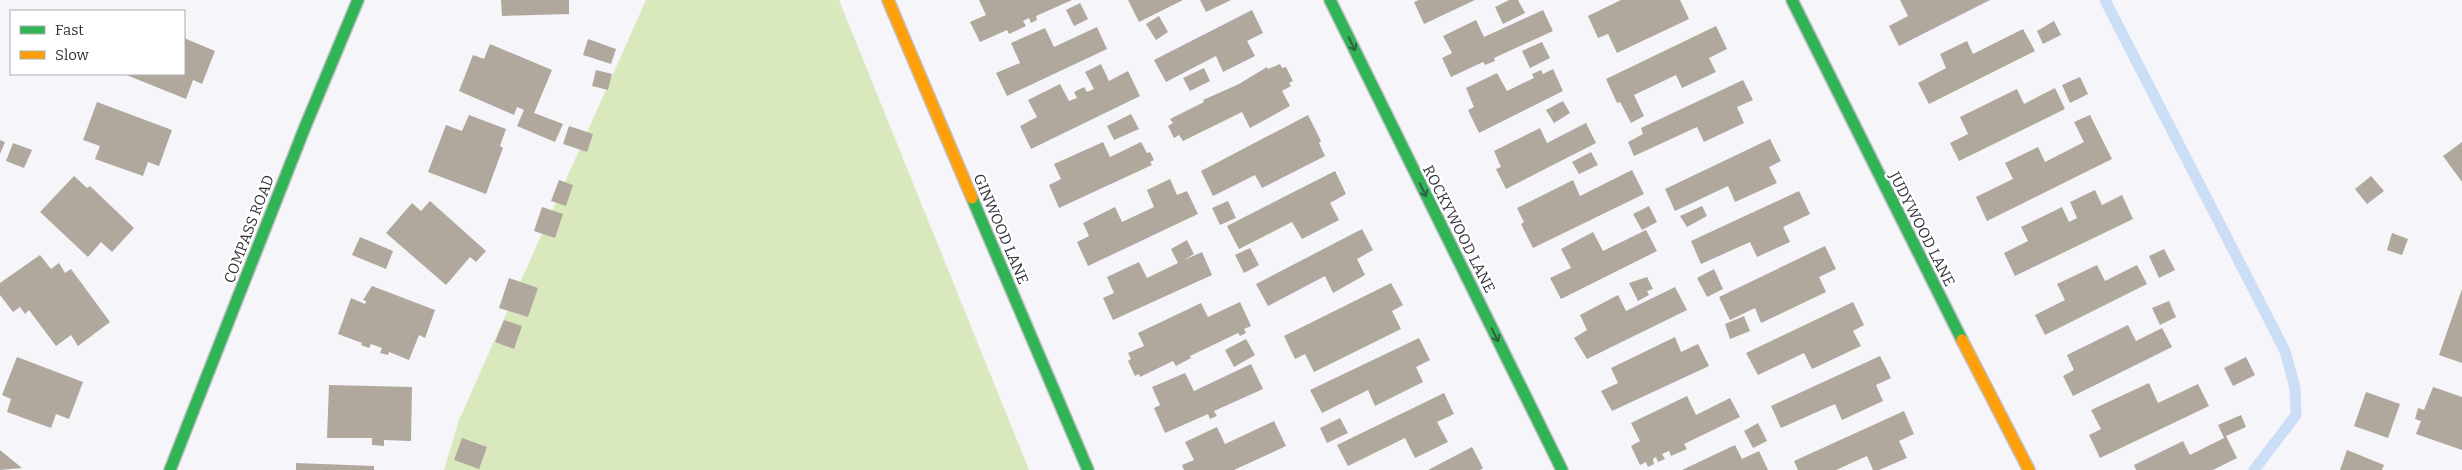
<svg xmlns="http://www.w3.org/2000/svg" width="2462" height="470" viewBox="0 0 2462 470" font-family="Bitter,serif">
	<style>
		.green { fill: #dae9bd }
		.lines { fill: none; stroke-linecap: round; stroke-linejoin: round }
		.stream { stroke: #cbdef5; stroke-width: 11 }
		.building { fill: #b1a89d }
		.fast-casing { stroke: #c1c0c6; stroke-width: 14 }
		.slow-casing { stroke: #c1c0c6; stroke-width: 14 }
		.fast { stroke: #30b455; stroke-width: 11 }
		.slow { stroke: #ff9f0a; stroke-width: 11 }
		.oneway { stroke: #315f43 }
		.labels { text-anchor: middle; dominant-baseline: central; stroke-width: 5; stroke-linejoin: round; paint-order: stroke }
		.street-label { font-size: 15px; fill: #323139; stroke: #fff }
	</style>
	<rect width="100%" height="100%" fill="#f5f5fa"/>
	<!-- green -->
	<path class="green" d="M646,0h193l190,470h-585l15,-50z"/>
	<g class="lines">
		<!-- stream -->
		<path class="stream" d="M2105,0l180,351 10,37 1,27 -42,55"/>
	</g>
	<!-- building -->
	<g class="building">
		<path d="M501,0h68v14l-67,2z"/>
		<path d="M979,0h93l-36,16 1,4 -6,3 -2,-5 -6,3 3,5 -17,8 -2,-4 -27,12 -10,-20 16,-7z"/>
		<path d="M1128,0h55l-44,22z"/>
		<path d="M1200,0h31l-25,12z"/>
		<path d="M1419,0h56l-51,24 -10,-22z"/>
		<path d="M1509,0h9l7,13 -22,11 -8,-17z"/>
		<path d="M1621,0h59l9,19 -72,34 -9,-19 -10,4 -10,-22z"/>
		<path d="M1900,0h90l-91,46 -10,-20 19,-10z"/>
		<path d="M1080,3l8,16 -14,7 -8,-16z"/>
		<path d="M1252,10l11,23 -16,8 8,15 -32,16 -7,-16 -50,26 -12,-22z"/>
		<path d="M1543,10l10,21 -59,27 1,3 -10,4 -2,-3 -32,15 -9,-19 10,-5 -9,-17 33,-16 8,17z"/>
		<path d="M1159,16l9,16 -12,8 -10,-16z"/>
		<path d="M2054,21l7,14 -18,9 -6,-13z"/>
		<path d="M1716,26l11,23 -18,9 7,14 -34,16 -6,-13 -42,20 10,21 -13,7 -11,-21 -3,1 -11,-24z"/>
		<path d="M1097,27l10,22 -100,47 -11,-23 24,-10 -9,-20 34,-15 9,19z"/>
		<path d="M2023,29l12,22 -106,53 -11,-21 28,-15 -6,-14 27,-13 6,13z"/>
		<path d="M184,38l31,13 -13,33 -9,-4 -7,19 -62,-25h60z"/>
		<path d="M588,39l28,10 -5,15 -28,-9z"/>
		<path d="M1542,42l8,16 -20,10 -8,-17z"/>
		<path d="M490,44l62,26 -18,43 29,11 -8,18 -38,-16 7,-16 -7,-3 -3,8 -55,-24 14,-36 11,4z"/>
		<path d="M1101,64l8,17 19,-10 12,25 -109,53 -11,-23 17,-9 -9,-17 32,-16 9,17 8,-3 -3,-6 10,-5 3,5 7,-3 -9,-17z"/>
		<path d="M1280,64l2,4 4,-1 7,14 -4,2 2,3 -9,5 8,15 -40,22 -8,-16 -59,29 -4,-6 -5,3 -6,-12 5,-3 -3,-4 34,-17 -1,-2 36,-16 28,-17 1,2z"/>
		<path d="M1204,68l6,13 -20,10 -7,-13z"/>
		<path d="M1553,69l10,22 -84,42 -11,-23 6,-3 -8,-19 31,-15 10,18 27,-13 -2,-4 9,-4 2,4z"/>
		<path d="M596,70l16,4 -4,16 -16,-4z"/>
		<path d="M2080,77l8,17 -18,9 -8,-18z"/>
		<path d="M1743,80l10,20 -16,7 7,16 -40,19 -7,-15 -63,29 -6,-14 15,-8 -2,-6z"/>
		<path d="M2055,88l10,21 -106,52 -9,-18 18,-9 -8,-17 57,-28 7,15z"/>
		<path d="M1563,101l7,12 -16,10 -8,-13z"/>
		<path d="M97,102l75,28 -13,36 -11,-4 -5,14 -48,-17 5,-13 -17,-6z"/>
		<path d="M1131,114l8,15 -25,11 -7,-14z"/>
		<path d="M469,115l37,14 -6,17 3,2 -17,46 -58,-22 18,-47 16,6z"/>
		<path d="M1308,115l13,26 -2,2 6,13 -63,32 -7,-13 -42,21 -12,-25z"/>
		<path d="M2090,115l22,44 -125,62 -11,-24 37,-18 -8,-16 33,-16 7,15 39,-20 -10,-20z"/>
		<path d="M1586,123l10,20 -90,46 -10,-20 5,-2 -7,-16 46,-23 7,15z"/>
		<path d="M569,126l24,8 -6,18 -24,-8z"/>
		<path d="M1770,139l11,22 -12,6 8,16 -42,19 -7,-16 -53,25 -10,-22z"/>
		<path d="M0,140l5,2 -5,12z"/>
		<path d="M1103,142l7,15 31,-15 6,11 3,-1 4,8 -4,2 2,3 -93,43 -10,-23 12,-6 -7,-15z"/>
		<path d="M2462,142v40l-19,-26z"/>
		<path d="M13,143l19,7 -8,18 -18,-7z"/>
		<path d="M1591,152l7,13 -19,9 -7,-12z"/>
		<path d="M1632,170l12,24 -111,54 -12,-24 3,-2 -7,-14 56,-28 7,16z"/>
		<path d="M1335,171l11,23 -16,9 9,17 -37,19 -10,-17 -53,27 -12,-23z"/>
		<path d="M74,176l13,12 3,-2 44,42 -22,24 -11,-10 -13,15 -48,-45z"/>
		<path d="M2371,176l13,15 -17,13 -12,-15z"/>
		<path d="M1170,179l7,16 10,-4 11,23 -110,52 -11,-24 12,-6 -6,-13 32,-16 7,15 32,-15 -7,-17z"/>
		<path d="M559,180l14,5 -7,21 -15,-5z"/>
		<path d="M2095,190l7,15 20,-10 11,24 -118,57 -11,-23 24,-12 -7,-14 41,-20 7,15 8,-4 -7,-16z"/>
		<path d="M1799,191l11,23 -27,13 7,15 -33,15 -7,-15 -49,22 -10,-23z"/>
		<path d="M430,201l56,50 -10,11 -6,-5 -24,28 -60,-52 26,-30 9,8z"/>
		<path d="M1228,201l8,17 -16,7 -8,-17z"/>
		<path d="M1649,206l8,16 -15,8 -9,-16z"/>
		<path d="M1702,206l5,10 -20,11 -7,-11z"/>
		<path d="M542,207l21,7 -8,24 -21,-7z"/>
		<path d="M1362,229l11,21 -16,9 8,16 -32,18 -8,-17 -57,30 -12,-22z"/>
		<path d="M1646,230l11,21 -96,48 -11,-21 21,-10 -10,-19 32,-17 10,19z"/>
		<path d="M2392,233l16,6 -6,16 -15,-5z"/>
		<path d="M360,237l33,14 -7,18 -34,-14z"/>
		<path d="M1187,240l7,14 -10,6 18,-8 10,23 -99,45 -10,-22 11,-5 -7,-16 32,-15 8,16 31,-15 -7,-14z"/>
		<path d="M1825,246l11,23 -17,8 7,15 -65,31 -6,-15 -25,12 -11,-23z"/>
		<path d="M1250,248l9,17 -15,8 -9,-18z"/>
		<path d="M2164,249l11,21 -16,8 -10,-22z"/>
		<path d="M40,255l11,14 8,-6 6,10 6,-4 39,53 -32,24 -7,-11 -15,11 -27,-36 -4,4 -5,-7 -7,5 -13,-17v-12z"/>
		<path d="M2097,265l8,16 32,-16 10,19 -102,51 -10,-20 30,-15 -8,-16z"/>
		<path d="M1714,269l9,20 -16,8 -10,-19z"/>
		<path d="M1647,277l6,12 -6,2 2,4 -11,6 -9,-18z"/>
		<path d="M509,278l29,10 -10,29 -29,-9z"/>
		<path d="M1391,283l12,22 -11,6 9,18 -87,43 -9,-18 -10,5 -11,-23z"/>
		<path d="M372,286l63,24 -10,28 -6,-3 -10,25 -20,-8 -1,3 -8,-2 2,-5 -11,-4 -2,4 -8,-3 1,-2 -24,-9 13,-36 14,6 1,-3 -3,-1z"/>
		<path d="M1675,287l12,23 -100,49 -13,-21 13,-8 -7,-15 38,-20 8,16z"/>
		<path d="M2462,289v74l-23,-8z"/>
		<path d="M2169,301l7,16 -16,8 -8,-17z"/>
		<path d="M1240,302l11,24 -7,3 2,4 -6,3 -2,-3 -48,23 1,2 -15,8 -3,-5 -33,16 -1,-3 -4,2 -7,-15 3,-2 -3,-6 16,-7 -6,-13 63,-30 7,14z"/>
		<path d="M1853,302l11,23 -11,6 8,15 -49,23 -8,-16 -46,22 -12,-22z"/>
		<path d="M1744,316l6,15 -20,8 -5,-15z"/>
		<path d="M504,320l18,6 -8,23 -19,-7z"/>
		<path d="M2128,325l8,16 26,-13 10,19 -99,49 -10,-20 11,-6 -7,-15z"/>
		<path d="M1675,337l6,15 17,-8 11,22 -97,45 -11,-20 17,-8 -7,-15z"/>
		<path d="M1419,338l11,22 -14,7 7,15 -48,24 -7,-16 -46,23 -12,-23z"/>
		<path d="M1246,339l9,16 -21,12 -9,-17z"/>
		<path d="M1880,356l11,22 -15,7 7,16 -41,19 -7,-16 -54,24 -10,-22z"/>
		<path d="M17,357l66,25 -14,37 -13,-5 -5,14 -44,-16 4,-13 -9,-4z"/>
		<path d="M2246,357l9,18 -22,11 -9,-18z"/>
		<path d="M1251,364l12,25 -49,22 3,5 -7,3 -2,-5 -43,19 -11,-25 6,-3 -8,-18 33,-14 9,18z"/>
		<path d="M2149,383l9,20 40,-19 11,22 -109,52 -11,-23 12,-6 -10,-19z"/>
		<path d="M329,385l83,2 -1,54 -27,-1v6l-12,-1v-7h-45z"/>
		<path d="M2433,387l29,10v53l-46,-16 5,-13 -6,-2 3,-11 6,2z"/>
		<path d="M2366,392l34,12 -12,34 -34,-12z"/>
		<path d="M1444,393l10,21 -17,8 11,20 -33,16 -10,-20 -57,28 -11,-21z"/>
		<path d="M1687,396l9,19 34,-17 10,19 -56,27 3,5 -16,7 -2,-5 -7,3 3,5 -7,3 -2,-5 -3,2 1,5 -6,3 -2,-5 -6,3 -9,-19 9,-5 -9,-18z"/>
		<path d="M1904,411l10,23 -15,7 8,17 -28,12h-6l-6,-14 -31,14h-38l-4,-9z"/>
		<path d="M2241,415l5,12 -20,9 11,22 -24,12h-77l-2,-5 49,-24 7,14 34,-17 -6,-13z"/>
		<path d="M1340,418l8,15 -21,10 -7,-15z"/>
		<path d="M1274,421l12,25 -52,24h-50l-2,-5 12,-5 -9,-18 32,-15 8,17z"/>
		<path d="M1758,423l9,18 -14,7 -9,-17z"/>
		<path d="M462,438l25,9 -8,22 -25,-9z"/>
		<path d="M1735,445l7,14 17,-8 9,19h-86z"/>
		<path d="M1472,447l11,21 -3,2h-52z"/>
		<path d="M0,450l22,18 -22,2z"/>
		<path d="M2347,450l37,15 -2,5h-42z"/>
		<path d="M296,463l78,3v4h-78z"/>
	</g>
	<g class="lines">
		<!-- fast casing -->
		<g class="fast-casing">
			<g id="fast">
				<path d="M1330,0l232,470"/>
				<path d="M1792,0l170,340"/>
				<path d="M972,198l116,272"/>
				<path d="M170,470l135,-343 53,-127"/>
			</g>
		</g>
		<!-- slow casing -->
		<g class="slow-casing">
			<g id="slow">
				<path d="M888,0l84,198"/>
				<path d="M1962,340l67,130"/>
			</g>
		</g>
		<!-- fast -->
		<use href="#fast" class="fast"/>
		<!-- slow -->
		<use href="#slow" class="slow"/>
	</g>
	<!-- one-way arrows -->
	<defs><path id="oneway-shaft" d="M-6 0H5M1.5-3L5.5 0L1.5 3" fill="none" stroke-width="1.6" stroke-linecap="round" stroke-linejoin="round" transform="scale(1.25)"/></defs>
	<g class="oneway">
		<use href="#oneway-shaft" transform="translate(1352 44) rotate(64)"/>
		<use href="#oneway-shaft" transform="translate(1423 190) rotate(63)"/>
		<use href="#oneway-shaft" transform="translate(1495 335) rotate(63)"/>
	</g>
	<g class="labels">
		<!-- street labels -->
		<g class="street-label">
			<text transform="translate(249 229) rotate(-69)">COMPASS ROAD</text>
			<text transform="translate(1001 229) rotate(67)">GINWOOD LANE</text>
			<text transform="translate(1459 229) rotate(63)">ROCKYWOOD LANE</text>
			<text transform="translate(1922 229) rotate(63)">JUDYWOOD LANE</text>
		</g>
	</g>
	<!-- legend -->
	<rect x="10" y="10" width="175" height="65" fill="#ffffff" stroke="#adadb0"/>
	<rect x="20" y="26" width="25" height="8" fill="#30b455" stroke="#adadb0"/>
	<text x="55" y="35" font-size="15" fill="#323139">Fast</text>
	<rect x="20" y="51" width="25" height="8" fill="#ff9f0a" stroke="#adadb0"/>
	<text x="55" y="60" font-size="15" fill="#323139">Slow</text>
</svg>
